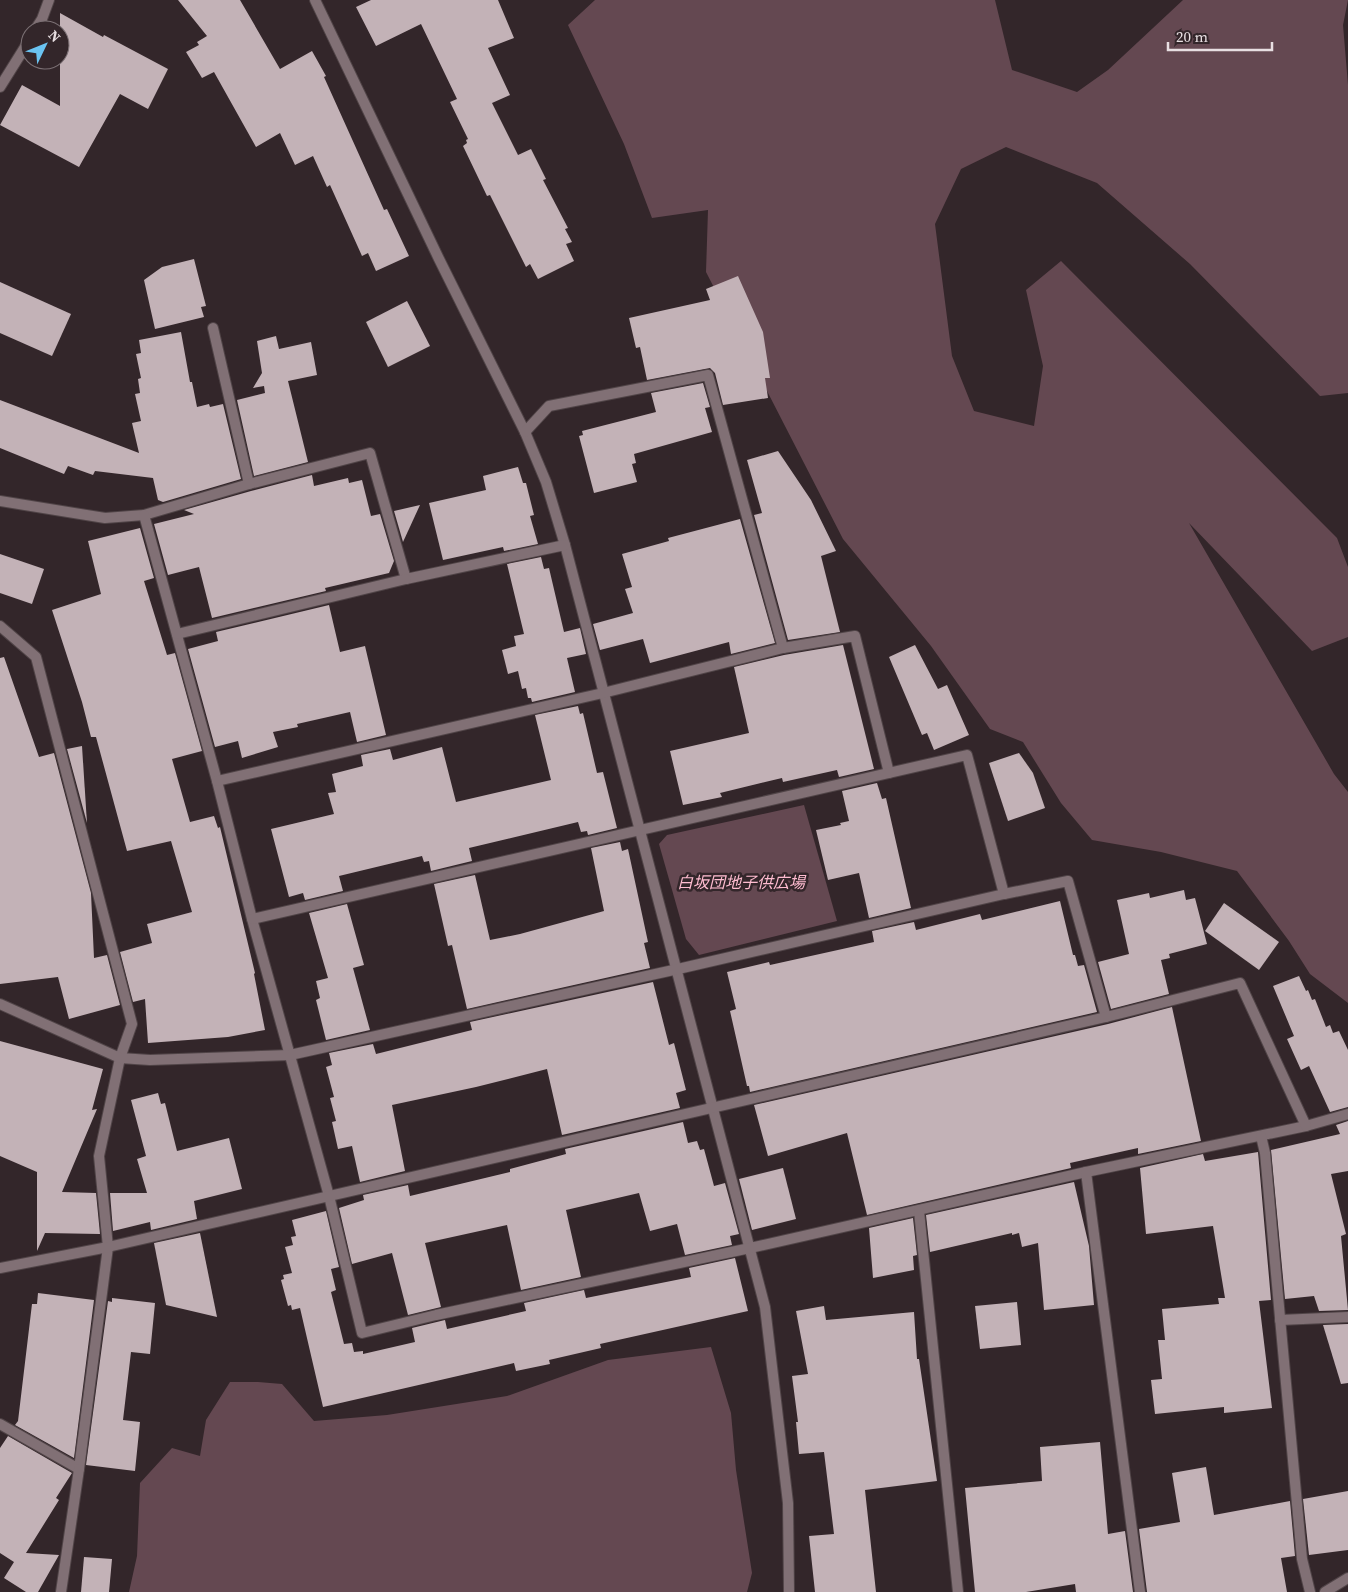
<svg xmlns="http://www.w3.org/2000/svg" width="1348" height="1592" viewBox="0 0 1348 1592" font-family="'Source Serif 4','Noto Sans JP',serif">
	<style>
		.green { fill: #644851 }
		.building { fill: #c3b2b7 }
		.lines { fill: none; stroke-linecap: round; stroke-linejoin: round }
		.service-casing { stroke: #504447; stroke-width: 12 }
		.minor-casing { stroke: #504447; stroke-width: 12 }
		.service { stroke: #817075; stroke-width: 10 }
		.minor { stroke: #817075; stroke-width: 10 }
		.labels { text-anchor: middle; dominant-baseline: central; stroke-width: 5; stroke-linejoin: round; paint-order: stroke }
		.park-label { font-size: 16px; font-style: italic; fill: #febcd0; stroke: #33262a }
	</style>
	<rect width="100%" height="100%" fill="#33262a"/>
	<!-- green -->
	<g class="green">
		<path d="M595,0h400l17,70 65,22 31,-22 75,-70h165l-5,25 5,60v308l-28,3 -130,-132 -93,-81 -91,-36 -45,22 -26,55 17,132 22,55 60,15 9,-60 -17,-76 35,-29 276,277 11,29v70l-36,14 -123,-128 145,251 14,18v211l-38,-29 -21,-33 -52,-70 -76,-19 -69,-12 -31,-37 -38,-61 -33,-13 -59,-83 -88,-107 -137,-267 2,-62 -56,8 -28,-74 -56,-119z"/>
		<path d="M804,805l33,116 -138,34 -13,-16 -27,-95 8,-9z"/>
		<path d="M711,1347l20,66 5,57 16,103 -5,19h-618l8,-36 3,-73 32,-35 28,8 6,-36 24,-38h28l24,2 32,37 73,-6 120,-19 101,-36z"/>
	</g>
	<!-- building -->
	<g class="building">
		<path d="M178,0h62l40,69 32,-18 14,25 -2,1 60,133 3,-1 22,47 -33,15 -8,-18 -6,3 -32,-71 -3,2 -14,-31 -18,9 -15,-32 -24,14 -42,-75 -12,6 -16,-26 13,-7 -2,-3 10,-6z"/>
		<path d="M371,0h127l16,38 -26,10 22,47 -18,8 26,52 13,-6 15,30 -3,1 25,48 -3,1 7,13 -6,2 8,17 -36,18 -8,-15 -4,3 -36,-72 -3,1 -24,-50 4,-3 -1,-3 2,-1 -18,-37 7,-3 -36,-75 -45,22 -20,-39z"/>
		<path d="M60,13l43,24 1,-2 64,34 -20,40 -28,-15 -41,73 -79,-42 22,-40 38,21z"/>
		<path d="M194,259l12,47 -5,1 3,10 -49,12 -11,-49 18,-13z"/>
		<path d="M738,276l25,56 7,46h-5l3,20 -45,7 -8,-32 -5,-5 -63,12 -7,-33 -4,1 -7,-30 81,-18 -4,-11z"/>
		<path d="M0,282l71,32 -19,42 -52,-23z"/>
		<path d="M407,301l23,45 -42,21 -22,-45z"/>
		<path d="M181,332l9,50h2l5,25 12,-3 1,3 13,-3 18,75 -78,23 -5,-2 -5,-22 -58,-7 -2,4 -25,-9 -4,8 -64,-26v-48l139,53 -7,-30 9,-2 -6,-27 5,-1 -2,-14 3,-1 -5,-24 5,-1 -2,-13z"/>
		<path d="M276,336l3,13 32,-7 6,33 -29,6 20,81 -54,14 -17,-76 28,-7 -1,-7 -11,2 9,-15 -5,-32z"/>
		<path d="M703,383l7,24 -5,1 7,24 -78,22 2,9 -4,1 5,18 -43,11 -15,-57 4,-1 -1,-4 74,-19 -5,-19z"/>
		<path d="M778,451l33,49 25,51 -15,5 19,76 -52,8 -34,-125 8,-2 -15,-53z"/>
		<path d="M518,467l5,16h3l8,32 -4,1 8,28 -34,7 -1,-4 -60,13 -14,-57 57,-13 -3,-14z"/>
		<path d="M312,475l2,11 34,-8 1,5 13,-3 9,36 9,-2 14,47 -5,12 -64,15 1,3 -114,27 -13,-51 -31,8 -14,-51 40,-10 -10,-4 67,-19z"/>
		<path d="M420,505l-17,37 -9,-31z"/>
		<path d="M740,519l35,124 -44,11 -2,-12 -79,21 -7,-24 -43,11 -7,-26 40,-11 -8,-24 7,-2 -10,-33 47,-13 -1,-3z"/>
		<path d="M140,528l14,50 -10,3 23,74 8,-2 27,98 -30,8 18,63 24,-6 4,12 2,-1 35,146 -1,1 11,56 -37,7 -80,6 -3,-44 -12,3 -13,-50 32,-9 -5,-19 45,-12 -21,-71 -44,10 -31,-114h-5l-9,-35 -30,-92 49,-16 -13,-53z"/>
		<path d="M0,554l44,15 -12,35 -32,-11z"/>
		<path d="M541,557l3,12 5,-1 15,64 16,-4 6,26 -19,4 8,34 -43,10 -1,-4h-3l-2,-10 -4,1 -4,-18 -10,3 -6,-24 14,-4 -2,-10 10,-2 -17,-70z"/>
		<path d="M329,605l11,47 25,-6 21,89 -29,7 -7,-30 -53,12 1,3 -25,5 5,15 -36,11 -4,-17 -23,6 -27,-98 30,-8 -2,-9z"/>
		<path d="M843,645l31,124 -35,8 -2,-7 -54,12 -1,-4 -62,15 2,4 -39,8 -13,-54 79,-18 -15,-66 50,-12z"/>
		<path d="M915,645l23,44 9,-4 22,50 -35,15 -7,-17 -5,2 -33,-78z"/>
		<path d="M4,657l35,100 15,-4 37,140 3,65 13,-3 13,50 -51,14 -11,-42 -58,7v-326z"/>
		<path d="M578,706l2,8 3,-1 14,60 6,-1 14,56 -29,7 -1,-4 -6,1 -3,-10 -109,26 3,13 -41,10 -2,-10 -5,1 -2,-6 -83,20 4,15 -38,9 -2,-7 -14,4 -18,-68 63,-15 -6,-21 8,-1 -4,-18 31,-8 -2,-11 29,-6 3,11 49,-13 14,55 95,-22 -16,-65z"/>
		<path d="M82,746l5,77 -20,-74z"/>
		<path d="M1019,753l14,20 12,35 -37,13 -19,-58z"/>
		<path d="M877,783l5,16 4,-1 25,110 -42,10 -10,-45 -31,7 -12,-50 25,-5 -1,-2 9,-2 -7,-30z"/>
		<path d="M620,842l2,9 6,-2 20,93 -4,1 6,25 -183,41 -15,-64 -4,1 -14,-62 41,-9 15,65 30,-6 84,-23 -13,-63z"/>
		<path d="M1184,890l2,10 9,-2 12,46 -38,10 1,4 -9,2 8,34 -58,15 -13,-47 31,-8 -12,-54 32,-7 1,5z"/>
		<path d="M1060,901l13,54h2l3,11 6,-1 13,47 -347,80 -1,-6h-2l-17,-75 6,-2 -9,-37 42,-10 1,3 104,-23 -2,-11 42,-9 2,8 64,-16 2,6z"/>
		<path d="M1224,903l55,39 -20,28 -54,-39z"/>
		<path d="M347,904l17,61 -11,3 17,62 -44,10 -10,-40 4,-2 -4,-17 12,-3 -19,-65z"/>
		<path d="M1299,976l7,15 2,-1 4,10 3,-1 11,28 4,-2 3,8 6,-2 9,19v57l-18,5 -21,-46 -8,4 -14,-31 7,-3 -21,-50z"/>
		<path d="M653,982l16,63 5,-2 12,47 -10,3 4,15 -118,27 -15,-66 -71,18 -84,18 13,66 -45,11 -8,-36 -14,3 -6,-27 4,-1 -6,-23 4,-1 -8,-30 6,-2 -3,-12 44,-9 3,10 96,-24 -2,-8z"/>
		<path d="M1172,1007l29,134 -63,13v-6l-68,15 1,5 -204,47 -20,-82 -79,23 -14,-51 354,-81z"/>
		<path d="M0,1041l103,28 -11,41 5,-1 -35,83 34,1 4,41 -55,-1 -8,18v-79l-37,-16z"/>
		<path d="M158,1093l3,11 4,-1 12,48 52,-13 13,51 -48,12 3,18 -46,11 -1,-8 -37,9 -3,-38h37l-10,-34 9,-3 -15,-56z"/>
		<path d="M1348,1121v50l-17,3 15,60 -5,2 7,74 -29,1 -5,-15 -29,3 -14,-149 69,-16 -4,-9z"/>
		<path d="M683,1122l5,21 9,-2 3,9 4,-1 10,37 11,-3 14,51 -9,2 2,9 -47,10 -8,-31 -27,7 -11,-38 -73,17 15,67 -60,13 -14,-65 -82,18 16,64 -33,8 -16,-62 -40,11 -13,-56 25,-8 -1,-5 45,-10 2,11 100,-24v-3l56,-15 -1,-5z"/>
		<path d="M1258,1152l13,148 -12,1 13,107 -48,5v-6l-69,7 -4,-34 11,-1 -4,-39h7l-3,-31 57,-5 -1,-6h7l-12,-72 -67,8 -6,-66 63,-14 2,7z"/>
		<path d="M783,1168l13,51 -44,11 -13,-51z"/>
		<path d="M1074,1182l15,64 5,59 -50,5 -6,-67 -16,4 -3,-14 -7,2v-2l-82,19 -4,-37z"/>
		<path d="M326,1211l13,56 -8,2 5,21 -5,2 13,52 8,-1 2,9 9,-1v3l52,-12 -3,-14 33,-8 2,9 79,-18 -2,-8 60,-13 2,8 105,-21 -2,-9 46,-10 13,53 -148,33 1,4 -52,12 1,4 -34,7 -2,-8 -191,44 -23,-99 -8,2 -1,-5 -3,1 -7,-26 3,-1 -1,-4 9,-2 -7,-26 8,-2 -2,-8 5,-1 -4,-16z"/>
		<path d="M913,1218l4,37 -4,1 1,14 -41,8 -4,-50z"/>
		<path d="M200,1233l17,84 -51,-12 -12,-62z"/>
		<path d="M38,1293l56,7 -20,158 -59,-33 3,-4 14,-117h5z"/>
		<path d="M112,1298l43,5 -5,51 -19,-2 -8,68 17,2 -5,49 -49,-6 22,-164 4,1z"/>
		<path d="M1017,1302l4,43 -41,4 -5,-43z"/>
		<path d="M824,1306l2,14 88,-8 3,47h2l18,122 -72,9 11,102h-61l-6,-56 25,-2 -10,-82 -25,2 -3,-32h2l-6,-46 16,-2 -12,-63z"/>
		<path d="M1348,1324v59l-7,1 -18,-59z"/>
		<path d="M8,1436l64,37 -16,25 3,2 -33,53 33,2 -21,37h-12l-22,-14 10,-16 -14,-9v-105z"/>
		<path d="M1100,1442l8,92 17,-3 8,61h-57l-1,-8 -49,8h-51l-10,-104 77,-7 -2,-34z"/>
		<path d="M1206,1467l8,48 76,-14 5,55 -14,2 6,34h-140l-8,-63 41,-7 -8,-49z"/>
		<path d="M1348,1491v59l-39,5 -6,-56z"/>
		<path d="M84,1557l28,2 -3,33h-28z"/>
	</g>
	<g class="lines">
		<!-- service casing -->
		<g class="service-casing">
			<path id="service" d="M1280,1320l68,-3"/>
		</g>
		<!-- minor casing -->
		<g class="minor-casing">
			<g id="minor">
				<path d="M315,0l124,259 86,173 21,50 19,63 200,762 23,196 1,89"/>
				<path d="M35,30l7,-11 7,-19"/>
				<path d="M0,87l30,-48"/>
				<path d="M213,328l36,156"/>
				<path d="M525,432l24,-26 159,-31 75,273"/>
				<path d="M0,501l105,17 39,-3 105,-31 121,-31 36,126 159,-34"/>
				<path d="M144,515l73,266 35,138 77,277 33,137 74,-18 314,-67 336,-76 220,-46 42,-12"/>
				<path d="M0,626l36,31 96,367 -12,34 -21,98 9,91 -29,222 -79,-45"/>
				<path d="M177,634l229,-55"/>
				<path d="M217,781l386,-88 180,-45 72,-12 34,137"/>
				<path d="M252,919l715,-164 37,139"/>
				<path d="M0,1004l120,54 30,2 140,-5 388,-86 326,-75 64,-13 38,136"/>
				<path d="M1261,1136l4,17 37,406 8,33"/>
				<path d="M1086,1172l54,420"/>
				<path d="M919,1211l39,381"/>
				<path d="M0,1268l108,-21 998,-230 134,-34 66,143"/>
				<path d="M61,1592l18,-123"/>
				<path d="M1325,1592l23,-14"/>
			</g>
		</g>
		<!-- service -->
		<use href="#service" class="service"/>
		<!-- minor -->
		<use href="#minor" class="minor"/>
	</g>
	<g class="labels">
		<!-- park labels -->
		<g class="park-label">
			<text x="741" y="882">白坂団地子供広場</text>
		</g>
	</g>
	<!-- north arrow -->
	<g transform="translate(45 45) rotate(47)"><circle r="24" fill="#33262a" stroke="#7b7074"/>
	<path d="M0-4L9 19L0 12L-9 19Z" fill="#6ac3f1"/>
	<text y="-8" font-size="14" font-weight="bold" text-anchor="middle" fill="#e8dfe2">N</text>
	</g>
	<!-- scale -->
	<path d="M1168 42v8h104v-8" fill="none" stroke="#e8dfe2" stroke-width="2.5"/>
	<text x="1176" y="42" font-size="15" fill="#e8dfe2" stroke="#33262a" stroke-width="4" paint-order="stroke">20 m</text>
</svg>
